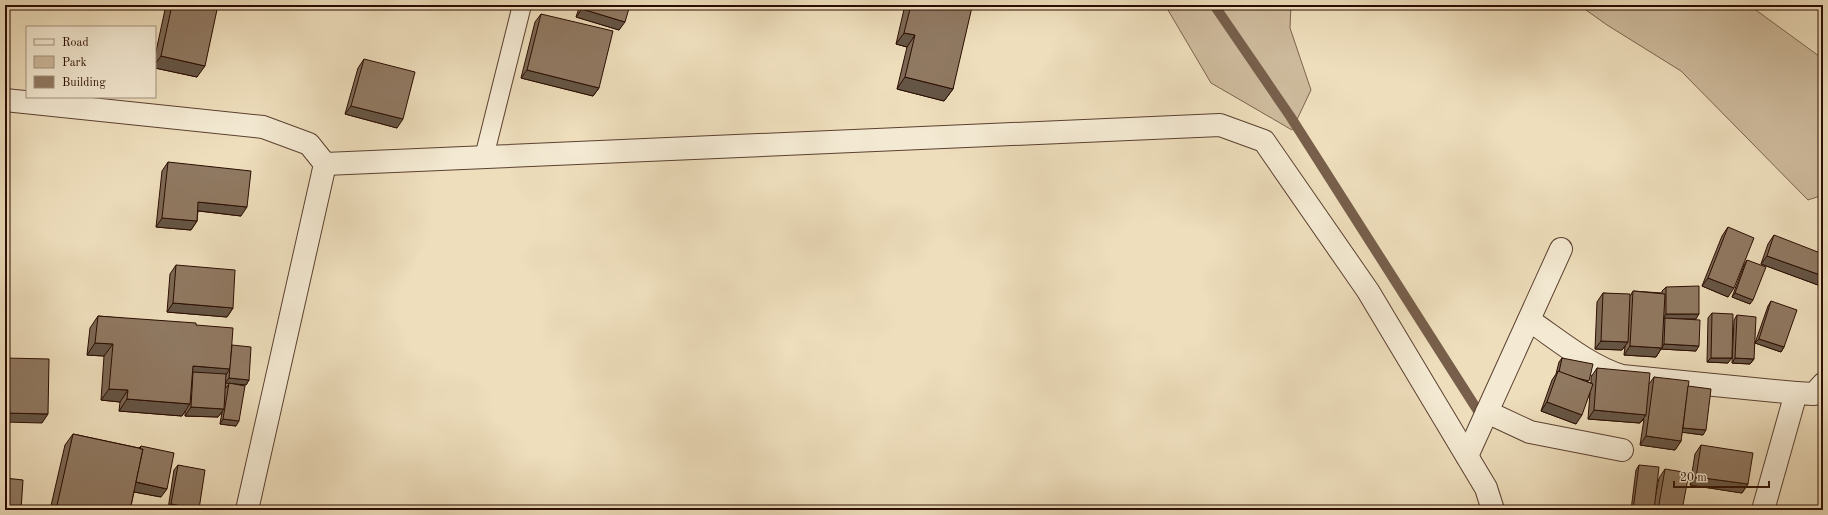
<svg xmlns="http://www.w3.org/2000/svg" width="1828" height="515" viewBox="0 0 1828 515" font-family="'Old Standard TT',serif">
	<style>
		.green { fill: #cdba9c; stroke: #7c634e }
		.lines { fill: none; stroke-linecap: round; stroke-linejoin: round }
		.stream { stroke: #775f4b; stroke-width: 10 }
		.lane-casing { stroke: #5b4030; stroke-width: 20 }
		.street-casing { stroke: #5b4030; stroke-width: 24 }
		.lane { stroke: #f4ead3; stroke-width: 18 }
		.street { stroke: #f4ead3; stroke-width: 22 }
		.wall { fill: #7c6854; stroke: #2a0c01; fill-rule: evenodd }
		.shaded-wall { fill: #655545; stroke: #2a0c01 }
		.building { fill: #907962; stroke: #2a0c01 }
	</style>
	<rect width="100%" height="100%" fill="#eedebc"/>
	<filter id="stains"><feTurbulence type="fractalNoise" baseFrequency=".005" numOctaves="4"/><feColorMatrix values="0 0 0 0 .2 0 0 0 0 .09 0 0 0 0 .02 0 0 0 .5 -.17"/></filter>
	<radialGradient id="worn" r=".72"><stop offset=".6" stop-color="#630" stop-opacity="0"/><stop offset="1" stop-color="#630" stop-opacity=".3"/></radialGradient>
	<!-- green -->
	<g class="green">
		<path d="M1165,5h126l-1,23 21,62 -19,40 -81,-47z"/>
		<path d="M1579,5h170l74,54v136l-15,5 -127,-129 -74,-46z"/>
	</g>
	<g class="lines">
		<!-- stream -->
		<path class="stream" d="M1214,5l76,111 188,295"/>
		<!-- lane casing -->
		<g class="lane-casing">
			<path id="lane" d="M484,157l38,-152"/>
		</g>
		<!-- street casing -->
		<g class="street-casing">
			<g id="street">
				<path d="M5,100l258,27 46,17 16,20 -78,346"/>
				<path d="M325,164l895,-39 44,16 104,150 118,197 7,22"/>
				<path d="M1529,320c28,19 60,46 93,56l174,17"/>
				<path d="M1487,412l43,20 92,18"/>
				<path d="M1467,456l94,-207"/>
				<path d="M1763,510l33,-117 18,1 9,-10"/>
			</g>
		</g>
		<!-- lane -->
		<use href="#lane" class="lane"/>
		<!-- street -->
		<use href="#street" class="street"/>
	</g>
	<!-- wall -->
	<g class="wall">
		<path d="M166,5h52l-21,72 -42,-9v-12z"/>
		<path d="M580,5h50l-11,25 -43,-13z"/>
		<path d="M905,5h60l-12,84 -9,12 -47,-12 10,-42 -11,-3z"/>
		<path d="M541,14l58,74 -6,8 -72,-18 14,-56z"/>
		<path d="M364,59l33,69 -52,-14 13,-46z"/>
		<path d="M168,162l73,54 -43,-5 -1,10 -6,9 -35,-3 6,-56z"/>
		<path d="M1728,227v70l-26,-11 20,-50z"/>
		<path d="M1774,235l44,50 -57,-21 7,-20z"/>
		<path d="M1747,260l3,44 -18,-7 12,-32z"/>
		<path d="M176,265l57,43 -6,9 -60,-5 3,-38z"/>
		<path d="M1666,287l30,32h-15l15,32 -35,-2 -5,8 -32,-2 1,-9 -3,4 -27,-1 2,-47 6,-9 27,3 3,-5 29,2v-2z"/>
		<path d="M1771,301l13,46 -3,5 -26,-9 13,-37z"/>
		<path d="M1712,313l16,50 -21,-1 1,-44z"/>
		<path d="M1737,315l17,44 -4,5 -18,-1 2,-43z"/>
		<path d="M98,316l98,9 36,20 17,35 -3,5 -14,-1 4,42 -16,-2 2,-12 -4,5 -33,-1v-5l-3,5 -63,-5 1,-9 -19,-2 3,-44 -17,-1 3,-27zM226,383h3l-3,5z"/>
		<path d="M1562,358l26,24 3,1v-6l6,-9 52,16 5,-7 34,9 15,49 -21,-3 -1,9 -6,9 -35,-5 4,-26 -4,4 -52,-4 2,-26 -14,31 -35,-13 11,-31 4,-6 3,-12z"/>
		<path d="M1823,413v9l-3,-1z"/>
		<path d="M73,434l66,14 2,-2 20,51 -27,-5 -4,18h-80l15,-65z"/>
		<path d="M1701,445l47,39 -6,9 -52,-8 5,-31z"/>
		<path d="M178,465l20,45h-23l-7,-1 6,-39z"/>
		<path d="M1639,465l15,39 5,-26 6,-9 17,41h-51l5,-40z"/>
	</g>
	<!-- shaded-wall -->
	<g class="shaded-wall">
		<path d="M582,9l43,13 -6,8 -43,-13z"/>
		<path d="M904,33l11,2 -8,12 -11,-3z"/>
		<path d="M161,56l44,10 -8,11 -42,-9v-4z"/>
		<path d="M527,70l72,18 -6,8 -72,-18z"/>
		<path d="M905,77l48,12 -9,12 -47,-12z"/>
		<path d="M351,106l52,13 -6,9 -52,-14z"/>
		<path d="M198,202l49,5 -6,9 -49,-6z"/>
		<path d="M162,218l35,3 -6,9 -35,-3z"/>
		<path d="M1767,256l56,20v1l-5,8 -57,-21z"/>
		<path d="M1708,278l26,10 -6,9 -26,-11z"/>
		<path d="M1735,293l18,7 -3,4 -18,-7z"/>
		<path d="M173,303l60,5 -6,9 -60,-5z"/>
		<path d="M1666,314h33l-3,5h-31v-1l-1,1h-1z"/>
		<path d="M1759,339l25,8 -3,5 -26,-9z"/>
		<path d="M1601,341l27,1 -6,8 -27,-1z"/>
		<path d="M95,343l18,1 -9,12 -17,-1z"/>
		<path d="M1664,344l35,2 -3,5 -35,-2 -5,8 -32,-2 6,-9 32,2z"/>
		<path d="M1711,358h21l-4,5 -21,-1z"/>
		<path d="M1735,358l19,1 -4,5 -18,-1z"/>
		<path d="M193,366l37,3 -8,11 -33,-2z"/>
		<path d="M229,378l20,2 -3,5 -21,-2z"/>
		<path d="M109,389l19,1 -8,12 -19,-2z"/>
		<path d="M127,399l63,5 -8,12 -63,-5z"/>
		<path d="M1547,402l35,13 -6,9 -35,-13z"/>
		<path d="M191,407l33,2 -6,8 -33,-1z"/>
		<path d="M1594,410l52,5 -6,8 -52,-4z"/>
		<path d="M5,413l43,1 -6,9 -37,-1z"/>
		<path d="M1823,417v5l-3,-1z"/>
		<path d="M223,419l16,2 -3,5 -16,-2z"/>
		<path d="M1683,428l23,2 -3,5 -23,-3z"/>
		<path d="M1646,436l35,5 -6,9 -35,-5z"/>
		<path d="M1696,477l52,7 -6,9 -52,-8z"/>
		<path d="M135,482l32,7 -6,8 -32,-6z"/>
		<path d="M171,504l28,5 -1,1h-23l-7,-1z"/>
	</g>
	<!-- building -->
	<g class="building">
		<path d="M5,5h2l-2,10z"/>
		<path d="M172,5h46l-13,61 -44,-10z"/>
		<path d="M584,5h46l-5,17 -43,-13z"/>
		<path d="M911,5h54l7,2 -19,82 -48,-12 10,-42 -11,-2z"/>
		<path d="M541,14l72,17 -14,57 -72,-18z"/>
		<path d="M364,59l51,13 -12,47 -52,-13z"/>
		<path d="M168,162l83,9 -4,36 -49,-5 -1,19 -35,-3z"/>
		<path d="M1728,227l26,11 -20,50 -26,-10z"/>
		<path d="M1774,235l49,19v22l-56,-20z"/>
		<path d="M1747,260l19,7 -13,33 -18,-7z"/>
		<path d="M176,265l59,5 -2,38 -60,-5z"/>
		<path d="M1699,286v28h-33v-27z"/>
		<path d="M1633,291l32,3 -3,54 -32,-2z"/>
		<path d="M1603,293l27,1 -2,48 -27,-1z"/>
		<path d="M1771,301l26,9 -13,37 -25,-8z"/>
		<path d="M1712,313l21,1 -1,44h-21z"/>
		<path d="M1737,315l19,2 -2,42 -19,-1z"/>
		<path d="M98,316l98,7v2l37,3 -3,41 -37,-3 -3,38 -63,-5 1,-9 -19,-1 4,-45 -18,-1z"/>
		<path d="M1665,318l35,2 -1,26 -35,-2z"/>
		<path d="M232,345l19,2 -2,33 -20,-2z"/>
		<path d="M5,358l44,1 -1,55 -43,-1z"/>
		<path d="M1562,358l31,6 -4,17 -12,-3 -18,-6z"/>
		<path d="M1597,368l53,5 -4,42 -52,-5z"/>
		<path d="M1558,371l35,13 -11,31 -35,-13z"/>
		<path d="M193,372l33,2 -2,35 -33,-2z"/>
		<path d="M1654,377l35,4 -8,60 -35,-5z"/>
		<path d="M229,383l16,3 -6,35 -16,-2z"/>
		<path d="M1688,386l23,3 -5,41 -23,-2z"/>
		<path d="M73,434l70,15 -13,61h-74z"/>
		<path d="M1701,445l52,8 -5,31 -52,-7z"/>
		<path d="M141,446l33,7 -7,36 -31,-7 7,-33h-3z"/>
		<path d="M178,465l27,5 -6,39 -28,-5z"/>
		<path d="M1639,465l20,2 -5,43h-21z"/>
		<path d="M1665,469l24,4 -7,37h-24z"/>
		<path d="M5,478l18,2 -2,30h-16z"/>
	</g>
	<!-- margin -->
	<rect width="1828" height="515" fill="none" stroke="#eedebc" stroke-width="20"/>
	<rect x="6" y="6" width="1816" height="503" fill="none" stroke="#2a0c01" stroke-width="2"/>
	<rect x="10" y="10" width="1808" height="495" fill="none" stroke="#2a0c01"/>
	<!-- legend -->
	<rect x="26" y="26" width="130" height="72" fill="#f4ead3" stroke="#a3917f"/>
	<rect x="34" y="39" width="20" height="6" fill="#f4ead3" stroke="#a3917f"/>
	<text x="62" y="46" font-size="12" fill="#2a0c01">Road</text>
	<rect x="34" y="56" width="20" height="12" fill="#cdba9c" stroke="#a3917f"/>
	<text x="62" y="66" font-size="12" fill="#2a0c01">Park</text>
	<rect x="34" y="76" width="20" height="12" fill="#907962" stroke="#a3917f"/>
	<text x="62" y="86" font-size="12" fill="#2a0c01">Building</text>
	<!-- scale -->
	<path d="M1674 481v6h95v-6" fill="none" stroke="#2a0c01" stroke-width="2"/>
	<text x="1680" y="481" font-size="12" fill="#2a0c01" stroke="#f4ead3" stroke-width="3" paint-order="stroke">20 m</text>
	<rect width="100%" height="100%" filter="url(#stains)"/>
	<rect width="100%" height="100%" fill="url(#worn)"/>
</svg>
